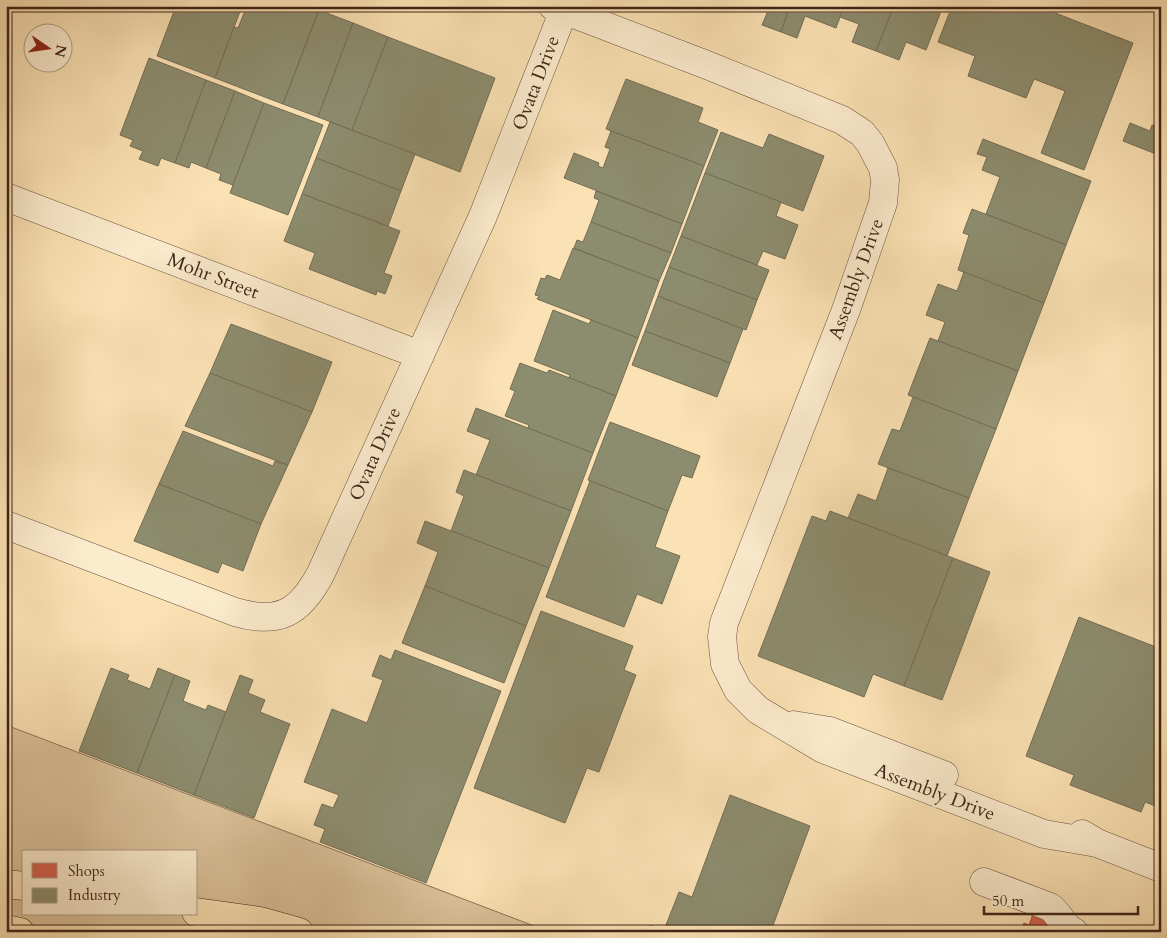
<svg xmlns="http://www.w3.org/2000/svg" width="1167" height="938" viewBox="0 0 1167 938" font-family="Cardo,serif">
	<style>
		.green { fill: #dbc29a; stroke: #8c745a; fill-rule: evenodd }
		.shops { fill: #d6604d; stroke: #a84e3d }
		.industry { fill: #8c8c6e; stroke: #756d54 }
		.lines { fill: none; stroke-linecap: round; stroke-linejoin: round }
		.minor-casing { stroke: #6d5440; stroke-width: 29 }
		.major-casing { stroke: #3e2519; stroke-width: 29 }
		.minor { stroke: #fcecce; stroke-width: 28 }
		.major { stroke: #fbe2b4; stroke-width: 28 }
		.labels { text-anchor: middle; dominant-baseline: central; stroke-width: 5; stroke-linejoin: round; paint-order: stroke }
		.street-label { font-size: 19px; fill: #3e2519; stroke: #fcecce }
	</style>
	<rect width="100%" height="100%" fill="#fbe2b4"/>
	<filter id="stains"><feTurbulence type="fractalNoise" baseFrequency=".004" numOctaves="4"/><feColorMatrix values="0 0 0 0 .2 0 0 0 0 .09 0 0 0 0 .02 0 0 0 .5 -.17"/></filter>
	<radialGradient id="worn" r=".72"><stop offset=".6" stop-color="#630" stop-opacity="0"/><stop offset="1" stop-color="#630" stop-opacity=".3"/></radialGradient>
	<!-- green -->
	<path class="green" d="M6,725l544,207h-544zM24,852h172v62h-172z"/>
	<!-- shops -->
	<g class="shops">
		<path d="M1040,895l17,6 -11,31 -17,-7z"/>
		<path d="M1024,923l5,2 16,7h-25z"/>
	</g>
	<!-- industry -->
	<g class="industry">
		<path d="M176,6h66l-27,72 -58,-22z"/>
		<path d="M247,6h73l-37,98 -68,-26 19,-51 4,1z"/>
		<path d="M770,6h20l-9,26 -19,-7z"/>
		<path d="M790,6h54l-8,22 -31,-12 -8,22 -16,-6z"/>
		<path d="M844,6h50l-18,45 -24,-9 7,-18 -19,-7z"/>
		<path d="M894,6h49l-17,44 -20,-8 -7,18 -23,-9z"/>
		<path d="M952,6h85l96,37 -49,127 -43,-17 24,-62 -31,-12 -8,19 -58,-22 7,-20 -37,-14z"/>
		<path d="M319,10l34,13 -35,94 -35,-13z"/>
		<path d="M353,23l35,14 -36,93 -34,-13z"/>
		<path d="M388,37l107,41 -35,94 -108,-42z"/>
		<path d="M149,58l57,22 -31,83 -14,-5 -3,8 -19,-7 4,-8 -13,-5 3,-6 -13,-5z"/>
		<path d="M626,79l77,29 -5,14 20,8 -14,36 -98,-37z"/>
		<path d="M206,80l29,11 -29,77 -15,-6 -2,6 -14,-5z"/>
		<path d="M235,91l29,12 -31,82 -14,-5 2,-6 -15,-6z"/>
		<path d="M264,103l59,22 -35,90 -58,-22z"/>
		<path d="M330,122l85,32 -14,37 -85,-33z"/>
		<path d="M1130,123l20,8 2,-6 9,3v28l-38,-15z"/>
		<path d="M611,131l93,35 -22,58 -118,-46 10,-25 25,10 -1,3 5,2 7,-19 -5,-2z"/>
		<path d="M721,132l42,16 6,-14 55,22 -21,55 -98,-38z"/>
		<path d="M983,139l108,42 -25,64 -80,-31 14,-37 -18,-7 5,-13 -10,-3z"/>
		<path d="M316,158l85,33 -13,35 -86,-32z"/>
		<path d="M705,173l76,29 -5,14 22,9 -13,34 -22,-8 -6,14 -76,-29z"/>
		<path d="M596,191l86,33 -11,29 -80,-31 8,-22 -5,-2z"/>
		<path d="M302,194l98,37 -16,42 8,3 -7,18 -8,-3 -1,4 -67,-26 6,-16 -31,-12z"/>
		<path d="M972,209l94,36 -22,58 -86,-33 11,-35 -6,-2z"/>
		<path d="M591,222l80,31 -12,28 -85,-33 3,-8 6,2z"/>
		<path d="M681,236l88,34 -12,30 -88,-33z"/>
		<path d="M573,248l86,33 -21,57 -101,-39 2,-3 -4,-1 6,-17 4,1 2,-4 13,5z"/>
		<path d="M669,267l88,33 -11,30 -88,-34z"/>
		<path d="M964,272l80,31 -26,68 -80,-30 7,-19 -19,-7 12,-31 19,7z"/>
		<path d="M658,296l85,33 -13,34 -85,-32z"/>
		<path d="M553,310l36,14 2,-4 47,18 -22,58 -47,-18 1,-3 -36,-14z"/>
		<path d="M231,324l101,38 -20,50 -102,-39z"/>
		<path d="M645,331l85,32 -13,34 -85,-32z"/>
		<path d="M930,338l88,33 -22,58 -88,-34z"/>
		<path d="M520,363l27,10 2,-3 67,26 -23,57 -65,-25 1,-3 -24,-9 10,-25 -5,-2z"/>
		<path d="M210,373l102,39 -24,53 -103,-39z"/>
		<path d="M913,397l83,32 -27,69 -91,-34 14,-35 8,2z"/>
		<path d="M476,408l117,45 -22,58 -95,-36 14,-35 -23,-9z"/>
		<path d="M610,422l90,34 -8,22 -10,-3 -14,36 -80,-31z"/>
		<path d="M183,431l90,35 2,-5 13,4 -27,59 -102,-40z"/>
		<path d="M888,468l81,30 -22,58 -99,-38 10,-24 18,7z"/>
		<path d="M464,470l107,41 -22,57 -98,-37 13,-35 -8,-4z"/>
		<path d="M590,481l78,30 -13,36 25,9 -18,48 -25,-10 -13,33 -78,-30z"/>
		<path d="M159,484l102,40 -18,47 -21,-8 -4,10 -84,-32z"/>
		<path d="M830,511l123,47 -49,128 -31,-12 -9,23 -106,-41 54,-140 14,5z"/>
		<path d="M425,521l124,47 -23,58 -101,-40 13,-34 -21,-9z"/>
		<path d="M953,558l37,14 -48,128 -38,-14z"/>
		<path d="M425,586l101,40 -22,57 -102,-40z"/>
		<path d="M541,611l92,35 -9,24 12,5 -37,97 -12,-4 -22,55 -91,-35z"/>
		<path d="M1079,617l82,32v159l-16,-6 -4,10 -71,-27 4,-10 -48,-19z"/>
		<path d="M395,650l106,41 -75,192 -106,-41 5,-13 -11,-4 8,-21 11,4 6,-13 -35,-13 28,-73 35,14 16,-43 -11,-4 8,-21 11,5z"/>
		<path d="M111,668l18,7 -2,5 23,9 8,-21 17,7 -38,98 -58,-22z"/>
		<path d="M175,675l15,6 -7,20 23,9 2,-5 18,7 -32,83 -57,-22z"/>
		<path d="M240,675l13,5 -5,13 17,7 -5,12 30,12 -36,94 -60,-23z"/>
		<path d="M730,795l80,31 -38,102 9,4h-133l2,-7 14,5 15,-38 13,5z"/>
	</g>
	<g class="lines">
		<!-- minor casing -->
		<g class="minor-casing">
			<g id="minor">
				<path d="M553,6l154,59 135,55 20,13 8,10 13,25 2,12 -2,23 -37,107 -122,313 -2,14 3,27 13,26 20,20 65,39 221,85 53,9"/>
				<path d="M6,197l414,158"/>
				<path d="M6,525l229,87c44,13 65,1 86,-39l162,-357 81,-206"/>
				<path d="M793,725l37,6 114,44"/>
				<path d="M1082,834l15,9 64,25"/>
				<path d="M984,882l66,25c9,6 14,21 24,25"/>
			</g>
		</g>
		<!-- major casing -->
		<g class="major-casing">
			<g id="major">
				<path d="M6,884l18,2"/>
				<path d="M196,912l64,9 39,11"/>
				<path d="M6,929l14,3"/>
			</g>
		</g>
		<!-- minor -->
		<use href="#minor" class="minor"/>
		<!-- major -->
		<use href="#major" class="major"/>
	</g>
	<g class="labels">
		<!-- street labels -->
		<g class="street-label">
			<text transform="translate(536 83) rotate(-69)">Ovata Drive</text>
			<text transform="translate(213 276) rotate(21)">Mohr Street</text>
			<text transform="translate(856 279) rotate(-70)">Assembly Drive</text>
			<text transform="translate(375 454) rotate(-66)">Ovata Drive</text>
			<text transform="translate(935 792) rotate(21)">Assembly Drive</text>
		</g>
	</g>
	<!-- margin -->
	<rect width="1167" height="938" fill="none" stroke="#fbe2b4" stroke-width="25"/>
	<rect x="8" y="8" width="1152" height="923" fill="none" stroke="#3e2519" stroke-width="2.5"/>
	<rect x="12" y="12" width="1142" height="913" fill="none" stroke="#3e2519"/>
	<!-- legend -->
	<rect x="22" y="850" width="175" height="65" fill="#fcecce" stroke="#b09c86"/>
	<rect x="32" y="863" width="25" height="15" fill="#d6604d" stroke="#b09c86"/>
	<text x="68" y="876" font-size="15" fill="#3e2519">Shops</text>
	<rect x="32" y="888" width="25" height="15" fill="#8c8c6e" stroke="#b09c86"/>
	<text x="68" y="900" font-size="15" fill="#3e2519">Industry</text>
	<!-- north arrow -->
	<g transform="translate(48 48) rotate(103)"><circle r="24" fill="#fcecce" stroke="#b09c86"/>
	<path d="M0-4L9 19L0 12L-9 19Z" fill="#8f2418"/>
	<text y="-8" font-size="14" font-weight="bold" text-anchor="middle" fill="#3e2519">N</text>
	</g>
	<!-- scale -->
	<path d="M984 906v8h154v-8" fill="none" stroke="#3e2519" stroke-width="2.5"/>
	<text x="992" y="906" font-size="15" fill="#3e2519" stroke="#fcecce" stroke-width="4" paint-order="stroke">50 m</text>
	<rect width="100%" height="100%" filter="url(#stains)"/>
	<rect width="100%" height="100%" fill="url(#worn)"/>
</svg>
